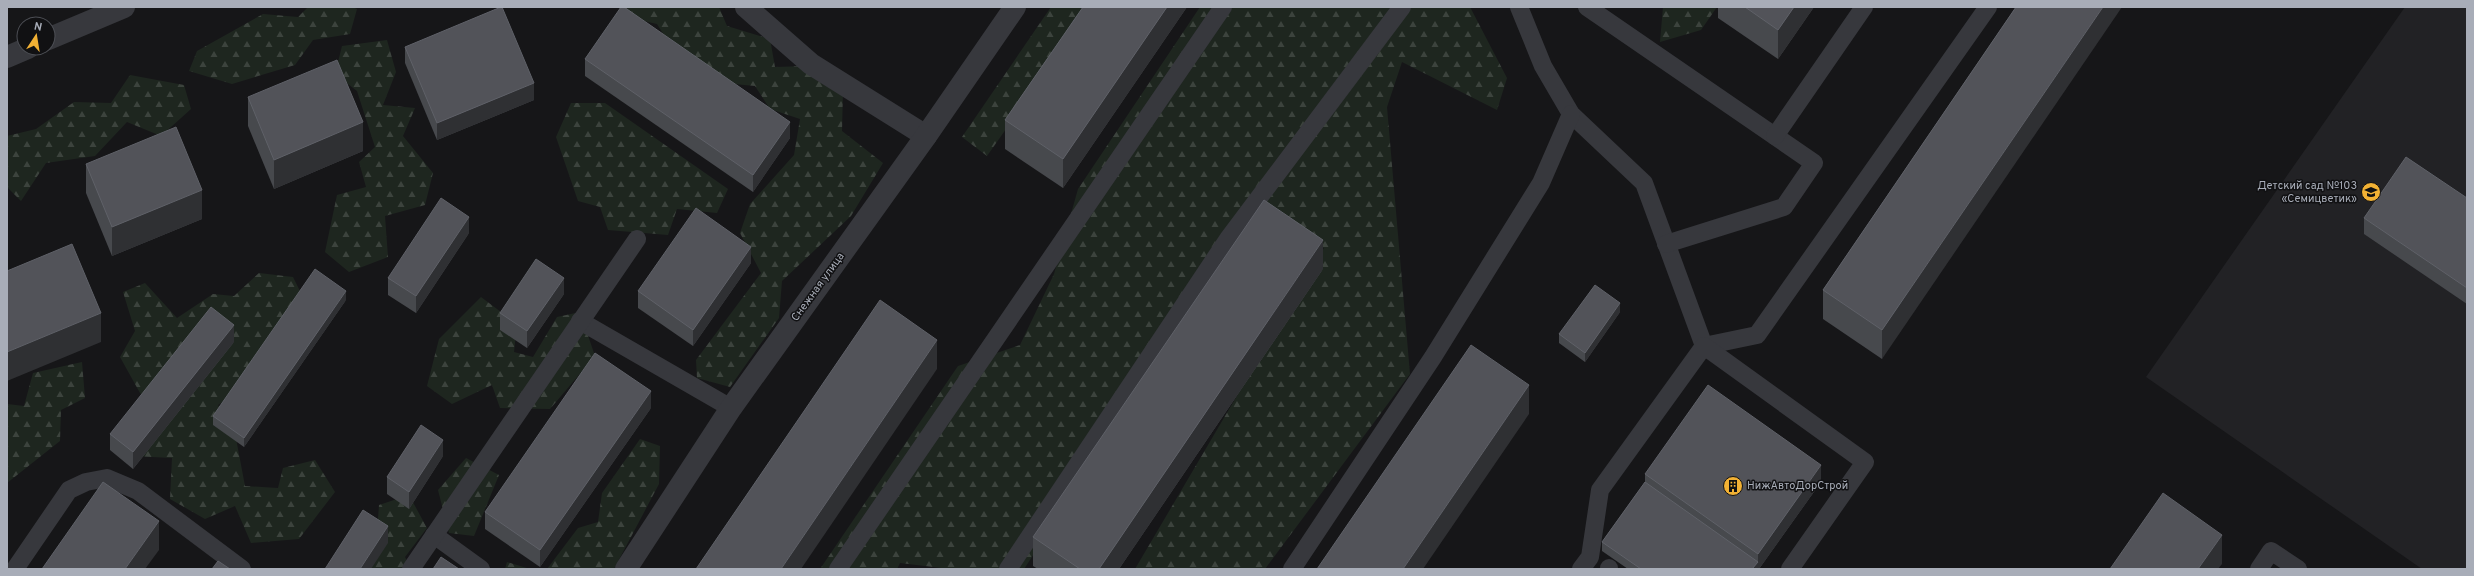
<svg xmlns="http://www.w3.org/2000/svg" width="2474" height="576" viewBox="0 0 2474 576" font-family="Overpass,sans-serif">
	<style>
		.built { fill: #222225 }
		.forest { fill: url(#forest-firs) }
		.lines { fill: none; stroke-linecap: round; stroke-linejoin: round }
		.service { stroke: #37383d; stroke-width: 18 }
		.minor { stroke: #37383d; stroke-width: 22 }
		.tertiary { stroke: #37383d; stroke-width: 22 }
		.wall { fill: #47494d }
		.shaded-wall { fill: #2f3033 }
		.building { fill: #525359; stroke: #5f6168 }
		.labels { text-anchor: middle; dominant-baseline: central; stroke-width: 3; stroke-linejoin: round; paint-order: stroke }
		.poi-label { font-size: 11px; fill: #a8adb8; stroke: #111113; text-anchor: end }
		.street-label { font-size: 11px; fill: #a8adb8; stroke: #111113 }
	</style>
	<defs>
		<pattern id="forest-firs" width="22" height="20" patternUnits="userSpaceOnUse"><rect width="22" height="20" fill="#1e261f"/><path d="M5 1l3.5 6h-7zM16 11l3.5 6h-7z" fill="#3c433d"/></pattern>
	</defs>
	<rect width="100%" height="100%" fill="#161618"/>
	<!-- built -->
	<path class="built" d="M2405,7h62v562h-45l-276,-192z"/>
	<!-- forest -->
	<g class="forest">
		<path d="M308,7h44l5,2 -7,25 -37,6 -18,25 -63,19 -43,-13 8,-20 66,-37 35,3z"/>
		<path d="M617,7h102l8,19 43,13 5,28 31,-1 37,24 -1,41 41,32 -32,53 -69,65 -3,37 -49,69 -33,-9 -1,-18 65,-87 -21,-40 10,-29 44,-49 6,-36 -30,-10 -15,-23 -21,-2 -65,-41 -12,-19 -22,-5z"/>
		<path d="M1051,7h41l-105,149 -25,-19z"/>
		<path d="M1200,7h270l37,71 -10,32 -95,-48 -15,45 23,267 -145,195h-130l189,-321 -64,-35 -236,356h-74l-50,-6 -3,6h-77l138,-203 62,-21 34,-71 24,-85z"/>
		<path d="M1663,7h54l-16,23 -41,12z"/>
		<path d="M387,40l9,32 -13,33 32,3 -12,28 30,37 -8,32 -40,11 3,41 -39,15 -24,-20 12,-57 29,-8 -7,-25 16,-15 -18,-56 -22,-17 7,-28z"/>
		<path d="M130,75l54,10 7,24 -30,27 -34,-14 -32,34 -49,7 -25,38 -14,-14v-51l29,-7 38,-27 37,1z"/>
		<path d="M571,103h34l123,86 -11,24 -40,-4 -9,26 -60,-5 -8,-23 -22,-6 -22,-64z"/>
		<path d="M259,273l34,4 7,14 -38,87 -44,27 16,23 11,58 33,2 5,-20 32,-8 20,32 -36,47 -48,4 -16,-37 -30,13 -35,-20 2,-41 -39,-2 26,-45 -19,-18 -20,-36 15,-26 -12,-39 22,-9 32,35 36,-24 21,2z"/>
		<path d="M481,297l36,27 -3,28 19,5 24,-40 23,-5 15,44 -45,53 -50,-1 -8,-23 -40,19 -25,-18 12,-47z"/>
		<path d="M82,362l3,36 -24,12 -1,31 -53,42v-79l17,2 9,-33z"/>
		<path d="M640,439l20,7 -1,38 -45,85h-67l31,-41 20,-6 4,-29z"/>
		<path d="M466,458l33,17 -25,61 -25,-3 -11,-43z"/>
		<path d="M409,495l18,33 -22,29 6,12h-47l12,-23 3,-41z"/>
		<path d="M507,562l23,7h-25z"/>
	</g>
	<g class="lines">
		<!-- service -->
		<g class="service">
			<path d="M1519,7l24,59 28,48 73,69 60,163 53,-11 231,-328"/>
			<path d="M1587,7l227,156 -30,44 -118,37"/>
			<path d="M1775,136l89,-129"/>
			<path d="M580,321l151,87"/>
			<path d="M434,535l47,34"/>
			<path d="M1609,568v1"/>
			<path d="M15,569l54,-79 17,-8 21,-4 31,13 104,78"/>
			<path d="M411,569l226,-330"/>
			<path d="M838,569l385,-562"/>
			<path d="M1008,569l220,-330 174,-232"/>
			<path d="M1292,569l141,-212 108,-174 30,-69"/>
			<path d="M1581,569l9,-12 10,-67 104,-144 161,116 -75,107"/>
			<path d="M2259,569l12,-18 27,18"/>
		</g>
		<!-- minor -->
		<g class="minor">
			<path d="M746,7l65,57 115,72"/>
			<path d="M48,39l76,-32"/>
			<path d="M7,57l21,-9"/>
		</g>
		<!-- tertiary -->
		<path class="tertiary" d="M626,569l105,-161 195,-272 89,-129"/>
	</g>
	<!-- wall -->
	<g class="wall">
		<path d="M1083,7h104l-124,181 -58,-39v-29z"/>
		<path d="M1718,7h96l-36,52 -60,-41z"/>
		<path d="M2016,7l-134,352 -59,-40v-29z"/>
		<path d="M405,47l129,53 -97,40 -32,-77z"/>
		<path d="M585,59l205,79 -37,54 -168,-116z"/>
		<path d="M248,97l115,54 -89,38 -26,-63z"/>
		<path d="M86,164l116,55 -90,37 -26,-63z"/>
		<path d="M2467,198v106l-103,-70v-16z"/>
		<path d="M469,233l-53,80 -28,-18v-17z"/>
		<path d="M751,263l-58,83 -55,-38v-17z"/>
		<path d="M1323,269l-204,300h-81l-5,-3v-29z"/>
		<path d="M564,294l-37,54 -27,-18v-17z"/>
		<path d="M346,300l-102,147 -31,-22v-9z"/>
		<path d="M1620,312l-35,50 -26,-19v-9z"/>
		<path d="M234,342l-101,127 -23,-19v-16z"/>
		<path d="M651,408l-111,159 -55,-38v-17z"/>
		<path d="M443,456l-34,53 -22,-15v-17z"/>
		<path d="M1645,474l176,8 -62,87h-131l-26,-18v-9l43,-60z"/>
	</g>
	<!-- shaded-wall -->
	<g class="shaded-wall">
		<path d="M1167,7h20l-124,181v-29z"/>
		<path d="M1794,7h20l-36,52v-29z"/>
		<path d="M2103,7h19l-240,352v-29z"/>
		<path d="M534,83v17l-97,40v-17z"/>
		<path d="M363,122v29l-89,38v-29z"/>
		<path d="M790,122v16l-37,54v-17z"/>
		<path d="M202,190v29l-90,37v-29z"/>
		<path d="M469,217v16l-53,80v-17z"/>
		<path d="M1323,240v29l-204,300h-20z"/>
		<path d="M751,247v16l-58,83v-16z"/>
		<path d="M564,278v16l-37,54v-17z"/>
		<path d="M346,291v9l-102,147v-9z"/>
		<path d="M1620,303v9l-35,50v-9z"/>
		<path d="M101,313v29l-94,39v-29z"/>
		<path d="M234,325v17l-101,127v-17z"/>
		<path d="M937,340v29l-136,200h-20z"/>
		<path d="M1529,385v29l-106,155h-20z"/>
		<path d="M651,391v17l-111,159v-17z"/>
		<path d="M443,440v16l-34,53v-17z"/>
		<path d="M1821,465v17l-62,87h-1v-15z"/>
		<path d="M159,521v29l-14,19h-20z"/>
		<path d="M388,526v17l-17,26h-11z"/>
		<path d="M2222,535v29l-4,5h-20z"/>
		<path d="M1758,562v7h-6z"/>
	</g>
	<!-- building -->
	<g class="building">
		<path d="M501,7h1l32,76 -97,40 -32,-76z"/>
		<path d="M621,7h3l166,115 -37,53 -168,-116z"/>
		<path d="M1083,7h84l-104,152 -58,-39z"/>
		<path d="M1745,7h49l-16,23z"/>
		<path d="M2016,7h87l-221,323 -59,-40z"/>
		<path d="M337,60l26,62 -89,38 -26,-63z"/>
		<path d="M176,127l26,63 -90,37 -26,-63z"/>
		<path d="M2406,157l61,41v90l-103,-70z"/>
		<path d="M441,198l28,19 -53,79 -28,-18z"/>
		<path d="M1264,200l59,40 -224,329h-19l-47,-32z"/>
		<path d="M696,208l55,39 -58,83 -55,-39z"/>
		<path d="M72,244l29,69 -94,39v-81z"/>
		<path d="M536,259l28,19 -37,53 -27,-18z"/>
		<path d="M315,269l31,22 -102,147 -31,-22z"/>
		<path d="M1595,285l25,18 -35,50 -26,-19z"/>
		<path d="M880,300l57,40 -156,229h-85z"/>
		<path d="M211,307l23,18 -101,127 -23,-18z"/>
		<path d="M1471,345l58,40 -126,184h-86z"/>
		<path d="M595,353l56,38 -111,159 -55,-38z"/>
		<path d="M1708,385l113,80 -63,89 -113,-80z"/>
		<path d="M421,425l22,15 -34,52 -22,-15z"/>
		<path d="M103,482l56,39 -34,48h-83z"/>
		<path d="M1645,482l113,80 -6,7h-111l-39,-27z"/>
		<path d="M2163,493l59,42 -24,34h-88z"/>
		<path d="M363,510l25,16 -28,43h-35z"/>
		<path d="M441,557l18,12h-26z"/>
		<path d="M218,561l12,8h-18z"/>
	</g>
	<!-- icons -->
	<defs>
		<g id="school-disc" transform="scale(1)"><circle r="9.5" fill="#f2b134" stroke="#111113"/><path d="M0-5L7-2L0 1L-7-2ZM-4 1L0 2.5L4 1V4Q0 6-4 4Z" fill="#111"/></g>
		<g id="building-disc" transform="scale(1)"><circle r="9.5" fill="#f2b134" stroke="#111113"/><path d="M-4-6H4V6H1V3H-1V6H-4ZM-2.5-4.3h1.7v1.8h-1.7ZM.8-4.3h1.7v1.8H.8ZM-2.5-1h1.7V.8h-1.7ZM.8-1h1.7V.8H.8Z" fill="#111"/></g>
	</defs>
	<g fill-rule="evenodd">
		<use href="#school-disc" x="2371" y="192"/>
		<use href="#building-disc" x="1733" y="486"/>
	</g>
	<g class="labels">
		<!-- poi labels -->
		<g class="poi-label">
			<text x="2357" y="186">Детский сад №103<tspan x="2357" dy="13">«Семицветик»</tspan></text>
			<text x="1747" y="486" text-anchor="start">НижАвтоДорСтрой</text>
		</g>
		<!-- street labels -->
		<g class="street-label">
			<text transform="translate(818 287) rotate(-54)">Снежная улица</text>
		</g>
	</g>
	<!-- border -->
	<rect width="2474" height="576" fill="none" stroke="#a8adb8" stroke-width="16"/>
	<!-- north arrow -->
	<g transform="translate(36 36) rotate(12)"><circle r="19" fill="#111113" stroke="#4d4f55"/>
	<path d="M0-3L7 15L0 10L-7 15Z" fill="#f2b134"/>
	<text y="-6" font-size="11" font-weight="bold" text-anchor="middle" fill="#a8adb8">N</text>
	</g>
</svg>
